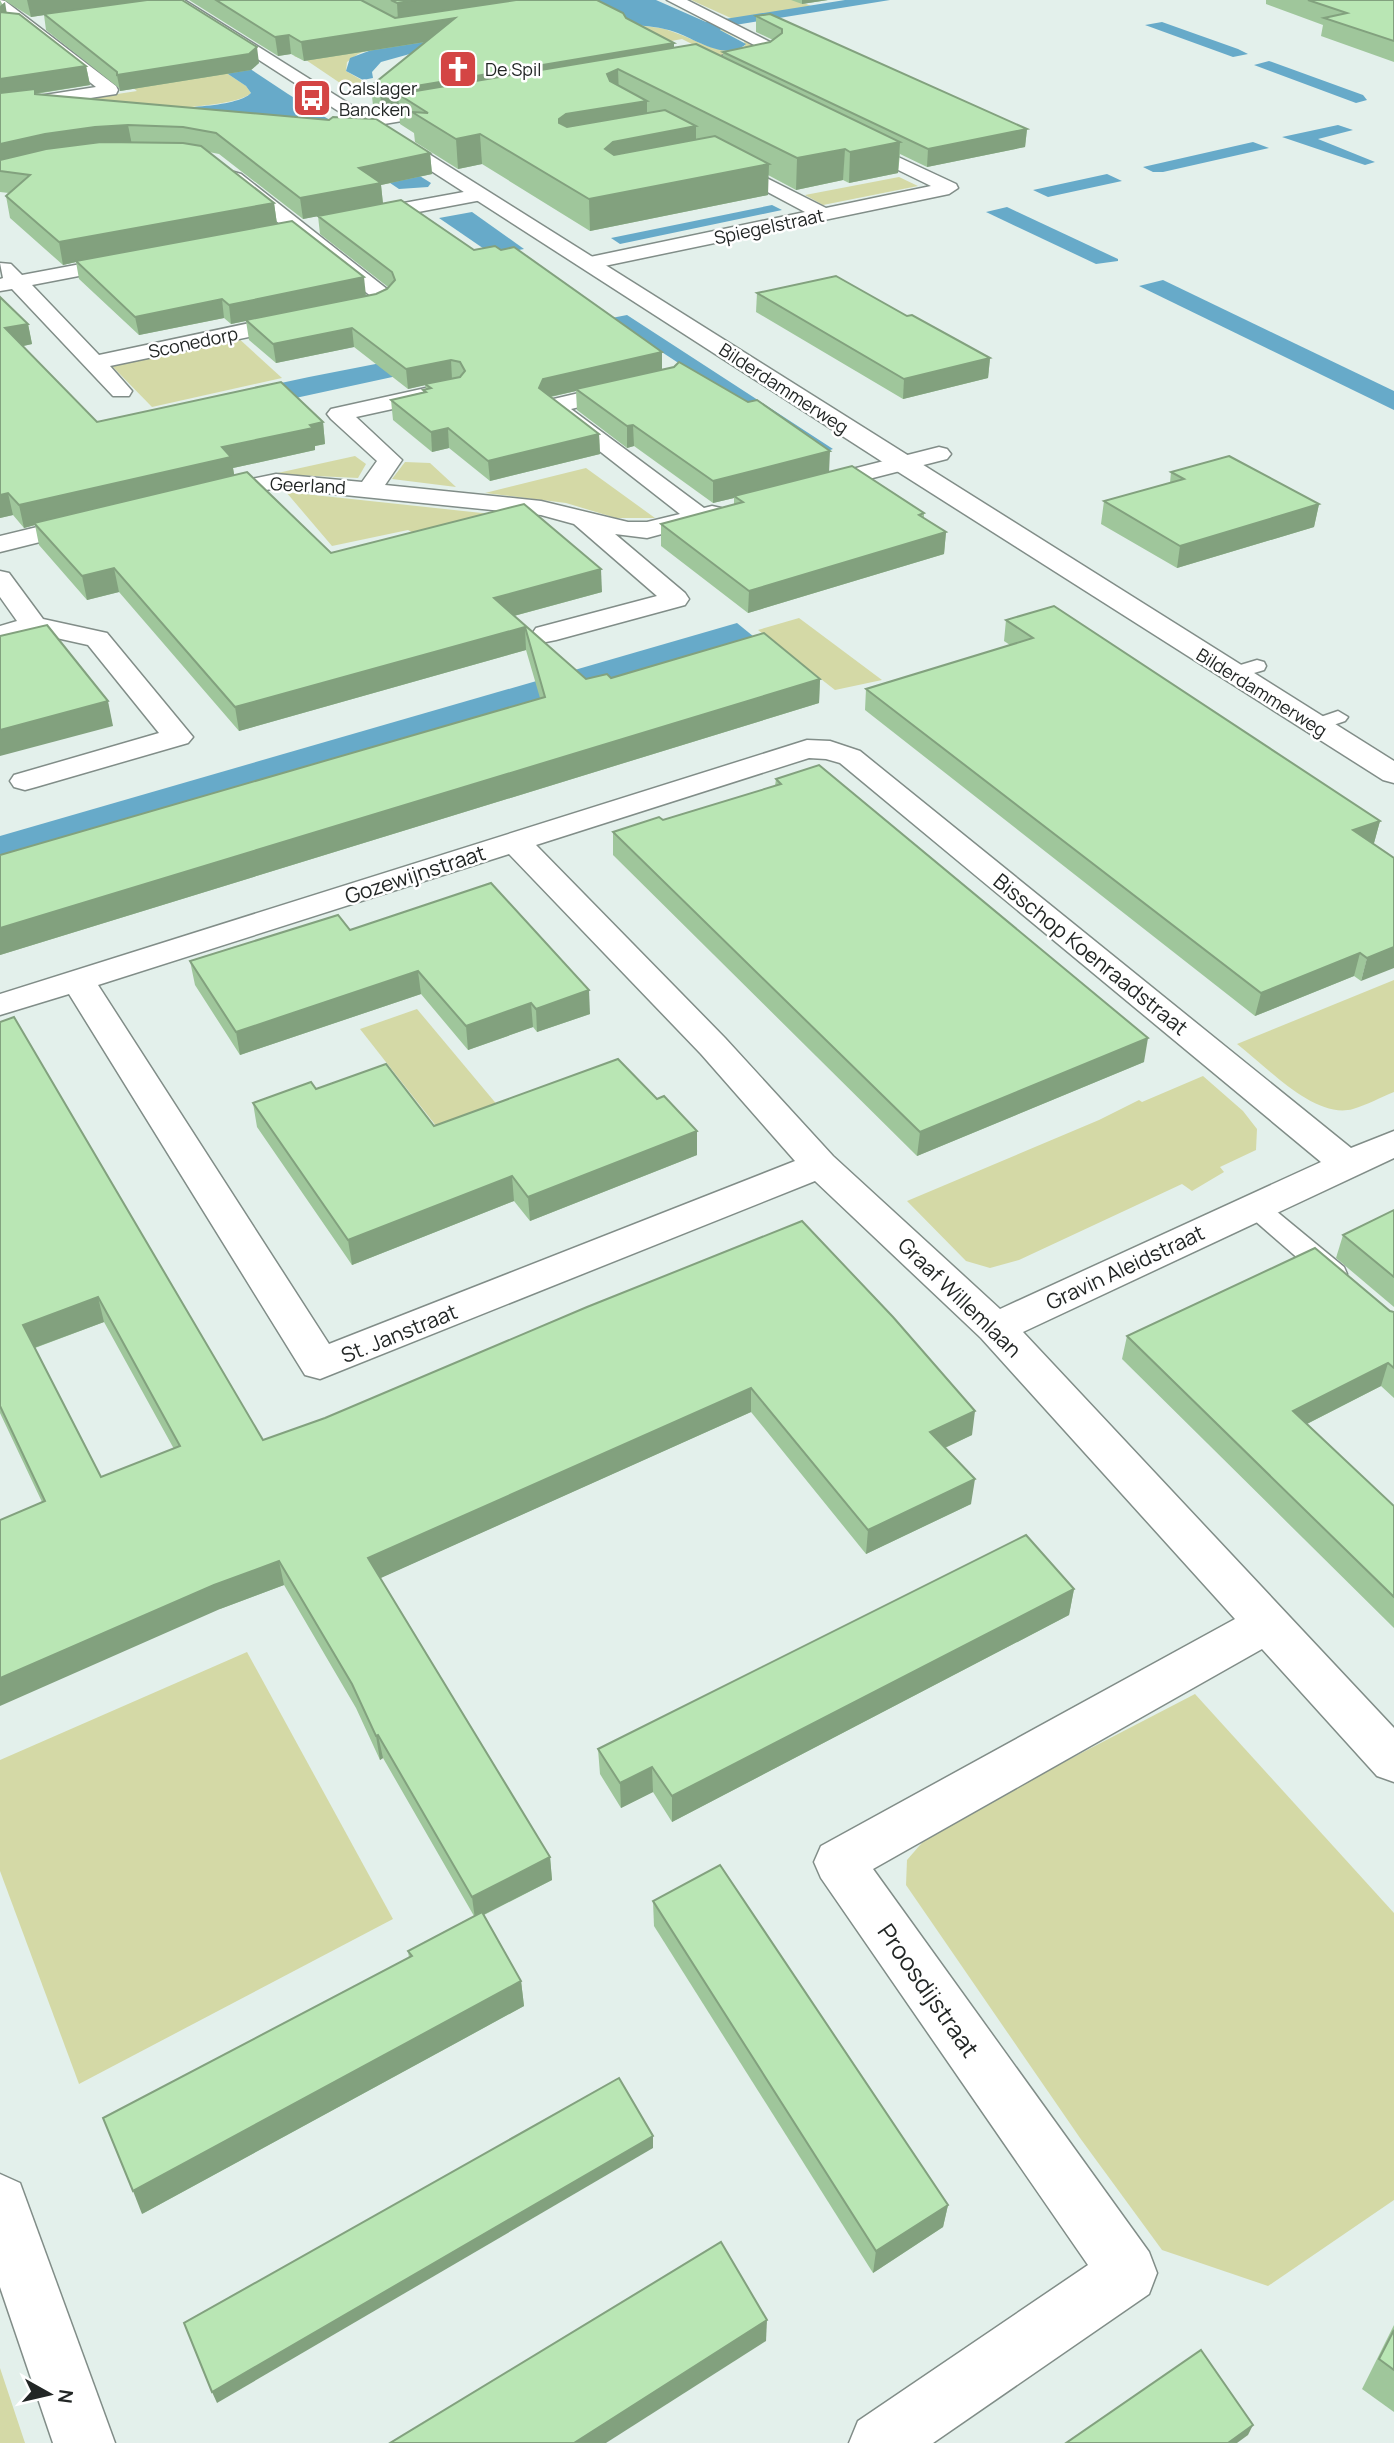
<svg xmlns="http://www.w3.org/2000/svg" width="1394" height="2443" viewBox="0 0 1394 2443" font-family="Manrope,sans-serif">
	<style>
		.green { fill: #d4d9a6 }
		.water { fill: #67aac9 }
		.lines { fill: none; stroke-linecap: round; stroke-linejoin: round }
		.service-casing { stroke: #818d88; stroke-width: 3 }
		.minor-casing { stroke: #818d88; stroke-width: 3 }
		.tertiary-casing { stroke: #818d88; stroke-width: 3 }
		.service { fill: #fff; fill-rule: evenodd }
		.minor { fill: #fff; fill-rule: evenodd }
		.tertiary { fill: #fff; fill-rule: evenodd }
		.wall { fill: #9fc69b; fill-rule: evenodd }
		.shaded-wall { fill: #82a17e }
		.building { fill: #b9e6b4; stroke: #82a17e; stroke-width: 2; fill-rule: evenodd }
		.labels { text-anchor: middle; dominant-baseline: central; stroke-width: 5; stroke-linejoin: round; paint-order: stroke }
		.far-poi-label { font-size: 18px; fill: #222625; stroke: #fff; text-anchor: start }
		.far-street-label { font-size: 18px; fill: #222625; stroke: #fff }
		.street-label { font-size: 21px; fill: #222625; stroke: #fff }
		.near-street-label { font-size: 24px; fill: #222625; stroke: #fff }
	</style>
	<rect width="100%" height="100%" fill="#e3f0eb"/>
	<!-- green -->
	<g class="green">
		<path d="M691,0h106l14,6 -78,13z"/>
		<path d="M632,25c15,1 30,2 44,8 24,8 43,24 69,13l-1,-5 -24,-11 3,-3 38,17 -7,7 -36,6 -36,-18 -16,3z"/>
		<path d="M394,40l-36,14 -11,8 -1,9 19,11 -22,3 -37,-25 7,-4 -14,2 -5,-2z"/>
		<path d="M216,66l30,20 5,7c-20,22 -213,18 -251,19l137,-21 -10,-8z"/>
		<path d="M899,177l19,9 -95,19 -18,-10z"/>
		<path d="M236,336l46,42 -130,29 -43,-44z"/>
		<path d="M355,456l11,8 -8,14 -85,-4z"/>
		<path d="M405,462l25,1 26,24 -64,-8z"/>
		<path d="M586,468l69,50h-39l-50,-15 -81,-10z"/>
		<path d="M286,492l252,27 -104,25 -26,-14 -76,16z"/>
		<path d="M799,618l83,62 -47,10 -77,-60z"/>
		<path d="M1394,980v112c-13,5 -27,13 -41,17 -38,11 -87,-43 -116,-65z"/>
		<path d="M417,1009l87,104 -60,23 -84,-107z"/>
		<path d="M1203,1076l40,35 14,18 -1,21 -36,17 4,5 -32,19 -10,-7 -163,76 -29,8 -24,-7 -59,-60 192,-81 40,-20 3,2z"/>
		<path d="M247,1652l146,267 -314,165 -79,-213v-111z"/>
		<path d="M1195,1694l199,219v287l-126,86 -106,-36 -82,-112 -174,-253 1,-25 26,-30z"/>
		<path d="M0,2368l25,75h-25z"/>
	</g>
	<!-- water -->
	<g class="water">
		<path d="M590,0h66l50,22 139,-22h45l-167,27 -3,3 26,14c-19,18 -51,-5 -71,-12 -14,-5 -29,-6 -43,-7l-208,25 -43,12 -9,10 1,6 -10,2 -17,-9 4,-13 27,-10z"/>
		<path d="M161,10l127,84 143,89 -3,4 -29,2 -91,-61 -160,-19c22,-1 89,-1 103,-16l-5,-7 -30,-20z"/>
		<path d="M1162,22l76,27 10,5 -15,3 -88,-32z"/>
		<path d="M1269,61l94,34 4,5 -11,3 -102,-38z"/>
		<path d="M1338,125l15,5 -35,9 57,23 -10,3 -83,-28z"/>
		<path d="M1253,142l16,6 -106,24h-10l-10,-5z"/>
		<path d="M1107,174l15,7 -74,16 -15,-7z"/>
		<path d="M772,205l10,5 -162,34 -9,-6z"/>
		<path d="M1007,207l111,52v2l-22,3 -110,-52z"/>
		<path d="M472,212l52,37 -31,6 -54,-37z"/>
		<path d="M1163,280l231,111v19l-255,-124z"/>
		<path d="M627,315l206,134 -15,5 -187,-122 -12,-4 -619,134v-19l309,-66z"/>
		<path d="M737,623l22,18 -759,219v-24z"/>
	</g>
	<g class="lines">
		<!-- service casing -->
		<g class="service-casing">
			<g id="service">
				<path d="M1257,660l7,2 2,4 -2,4 -30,9 -10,-6 3,-4z"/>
				<path d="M1338,711l10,6 -3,4 -29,10 -7,-2 -3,-4 3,-4z"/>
				<path d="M1255,1198l9,3 80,66 3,7 -3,7 -10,2 -10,-2 -78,-68 -4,-6 4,-6z"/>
			</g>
		</g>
		<!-- minor casing -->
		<g class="minor-casing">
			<g id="minor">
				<path d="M0,0l5,1 111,85 2,4 -2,4 -116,18v-10l96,-15 -96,-76z"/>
				<path d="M667,0h20l93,47 -11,9 -41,8 -6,-2 -2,-3 2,-3 38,-8z"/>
				<path d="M450,103l6,1 3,4 -3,4 -90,15 -9,-5 9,-5z"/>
				<path d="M853,136l103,48 2,4 -9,6 -359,75 -7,-2 -3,-4 3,-4 7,-2 215,-45 -88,-47 -3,-4 3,-4 6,-1 103,52 105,-22 -84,-41 -3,-4 3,-4z"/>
				<path d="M234,172l7,2 151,119 3,4c-5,7 -10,11 -18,13l-267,56 22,25 -3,5h-16l-101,-107 -12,2v-12l3,-1 -3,-15 11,1 11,11 107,-20 7,2 3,4 -3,4 -104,20 67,70 273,-58 -145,-115 -2,-4z"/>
				<path d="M480,189l9,6 -2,4 -127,24 -10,-6 10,-6z"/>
				<path d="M626,382l8,2 3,5 -3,5 -63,15 133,99 8,-2 9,2 3,5 -3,5 -74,20 -32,-4 70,59 4,6 -4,6 -129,35 -10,2 -10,-2 -4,-6 4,-6 121,-32 -83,-72 -33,-9 -265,-27 -70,14 -9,-2 -3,-5 3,-5 79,-16 86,8 15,-21 -46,-42 -4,-5 4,-5 113,-25 8,2 3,5 -3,5 -96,21 46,43 -17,25 156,16 87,21h19l33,-8 -138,-108 3,-5z"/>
				<path d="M939,447l8,2 4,5 -4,5 -133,34 -9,-2 -3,-5 3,-5z"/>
				<path d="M87,515l9,3 4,5 -4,5 -96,24v-16z"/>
				<path d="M0,571l9,2 34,46 64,14 81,98 5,6 -5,6 -152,44 -11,3 -11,-3 -4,-6 4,-6 145,-42 -71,-88 -54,-12 -34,9v-16l17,-5 -17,-24z"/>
				<path d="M807,740l23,1 30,10 491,397 43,-17v27l-371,174 371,396v54l-17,-6 -115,-127 -389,220 276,383 8,21 -8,21 -216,149h-84l9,-22 230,-156 -267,-387 -7,-16 7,-16 414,-227 -254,-281 -166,-157 -495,198 -15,-4 -236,-381 -69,21v-21zM809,758l17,1 14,4 481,399 -321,147 -167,-153 -108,-118 -189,-193zM509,854l192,200 94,107 -466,183 -231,-359z"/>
				<path d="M0,2174l20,9 95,260h-62l-53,-156z"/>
			</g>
		</g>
		<!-- tertiary casing -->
		<g class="tertiary-casing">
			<path id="tertiary" d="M166,0h18l1210,761v22l-11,-3 -491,-312z"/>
		</g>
		<!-- service -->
		<use href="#service" class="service"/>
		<!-- minor -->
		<use href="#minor" class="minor"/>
		<!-- tertiary -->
		<use href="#tertiary" class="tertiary"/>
	</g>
	<!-- wall -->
	<g class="wall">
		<path d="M0,0l7,13 79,53 4,19 -54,9 394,59 2,21 -51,11 2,19 91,46 188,120 167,101 95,42v5l22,14 -2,22 -196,59 -87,-67v-22l73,-19v-7l-21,5 -79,-57 -7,2 -50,-38 -1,-19 -25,6 48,37 1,20 -110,27 -41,-33 -17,4 -39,-32 -2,-20 32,-8v-2l3,-1 -1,-4 -17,4 -54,-42 -78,16 -27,-23 -3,-19 -15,3 -7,-6 -85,17 -60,-56 -3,-17 -13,3 -53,-47 -4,-22 3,-3 -9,-1zM209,152l10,2 84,65 15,-3 2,18 68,53 -12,7 -10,2 -89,-72 -3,-21z"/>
		<path d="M4,0h178l77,63 -8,7 -131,21 -1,-3 -73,-58 -2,-15 -13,2z"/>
		<path d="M189,0h408l77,48 49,10v-6l47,-10 3,-2 -17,-8v-16l271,113 -2,18 -98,20 -27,-13 -2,19 -49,10 -6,-3 -47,10 -28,-15v20l-178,36 -108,-67 -24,5 -43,-27 -1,-9 -14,-9 -1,-15 -17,3 -9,-6 -2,-20 55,-44 -122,19 -13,-7 -13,2z"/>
		<path d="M791,0h37l-26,4z"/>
		<path d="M1266,0h128v62l-73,-26 2,-11 -57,-21z"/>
		<path d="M757,293l150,23 83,42 -2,20 -85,21 -147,-87z"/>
		<path d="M0,297l28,27 4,20 -9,2 74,76h226l2,22 -10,2v4l-82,18 1,7 97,78 271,39 -88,24 72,63 25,-1 209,1 -1,24 -819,252v-100l540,-157 -14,-48 -287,81 -120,-139 -32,8 -48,-55 -4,-20 -11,3 -11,-13 -13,3z"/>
		<path d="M1171,472l148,32 -5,23 -137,41 -76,-44 3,-23 66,-18z"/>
		<path d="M1006,620l374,201 -6,22 -1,1 21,14 -33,123 -7,-5 -99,40 -390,-306 1,-21 144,-44 -6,-4z"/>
		<path d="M776,779l368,283 -227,94 -304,-301v-23l50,-12 112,-34z"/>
		<path d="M350,930l240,84 -53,18 -4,-5 -65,23 -47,-56 -181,61 -45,-70 -5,-24z"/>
		<path d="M0,1022l263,418 62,-22 262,-111 385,128 -27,13 26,56 -105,50 -115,-142 -371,166 170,279 2,23 -68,35 37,66 3,25 -382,208 267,-256 -1,-7 66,-35 -91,-158 -3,2 -24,-52 -72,-123 -64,24 -178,-107 -42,-89zM104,1322l70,127 -73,28 -66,-129z"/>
		<path d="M316,1089l118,37 263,29 -167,66 -16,-20 -162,64 -95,-138 -4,-24z"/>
		<path d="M1394,1210v97l-58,-49 7,-23z"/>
		<path d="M1390,1311l4,1v86l-13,-12 -74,38 87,82v122l-272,-269 5,-23z"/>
		<path d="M1074,1589l-5,26 -397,207 -19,-30 -32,16 -21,-34 -2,-25z"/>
		<path d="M653,1901l295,304 -5,22 -70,46 -219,-347z"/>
		<path d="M1394,2325v87l-32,-23z"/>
	</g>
	<!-- shaded-wall -->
	<g class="shaded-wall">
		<path d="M27,0h121l-117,17z"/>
		<path d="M416,0h121l-139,21 -1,-18z"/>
		<path d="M802,0h26l-26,4z"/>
		<path d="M5,2l3,19 -8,-5v-10z"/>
		<path d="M455,18l2,19 -153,24 -3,-19z"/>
		<path d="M289,35l2,19 -13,2 -3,-19z"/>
		<path d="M674,43v19l-56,7 1,28 -12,-23 -209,20 1,15 -17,3 -2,-20z"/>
		<path d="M257,47l2,16 -8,7 -131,21 -3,-16z"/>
		<path d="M86,66l4,19 -90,14v-20z"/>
		<path d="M647,101v29l-86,19 -2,-30 7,-5z"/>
		<path d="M128,125l4,20 -132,21v-22l45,-10 50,-7z"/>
		<path d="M696,126v31l-90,23 -1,-31 8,-7z"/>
		<path d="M1027,129l-2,18 -98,20 1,-18z"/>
		<path d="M480,134l2,30 -24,5 -2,-30z"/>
		<path d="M900,142l-2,31 -49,10 1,-31z"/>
		<path d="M845,149l-2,31 -47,10 1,-32z"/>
		<path d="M430,153l2,21 -51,11 2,19 -80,15 -3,-21 59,-30z"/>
		<path d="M769,164l-1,31 -178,36 -1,-32z"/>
		<path d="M274,203l3,21 -201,37v1l-13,3 -4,-23z"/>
		<path d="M364,277l2,19 -135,28 -2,-19z"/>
		<path d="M222,299l2,19 -85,17 -4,-18z"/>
		<path d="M28,324l4,20 -22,5 -5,-21z"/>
		<path d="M352,328l2,19 -78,16 -3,-19z"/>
		<path d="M662,352v19l-86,18v2l-32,7 -5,-10 4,-9z"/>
		<path d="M990,358l-2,20 -85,21 1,-20z"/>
		<path d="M451,360l1,19 -44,10 -2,-20z"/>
		<path d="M323,422l2,22 -10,2v4l-82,18 2,11 -201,44 1,2 -11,3 -5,-23 203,-58z"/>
		<path d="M633,425l1,21 -7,2v-22z"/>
		<path d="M448,428l1,20 -17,4 -1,-20z"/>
		<path d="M599,434l1,20 -110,27 -2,-20z"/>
		<path d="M830,451l-1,22 -95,23v2l-21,5v-22z"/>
		<path d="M8,493l5,22 -13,3v-23z"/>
		<path d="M1319,504l-5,23 -137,41 3,-22z"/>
		<path d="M946,532l-2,22 -196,59 1,-22z"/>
		<path d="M114,568l5,24 -32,8 -5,-24z"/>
		<path d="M601,569l1,23 -107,29 -1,-23z"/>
		<path d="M525,627l1,23 -287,81 -4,-24z"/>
		<path d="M820,679l-1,24 -819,252v-27z"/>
		<path d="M108,701l5,25 -113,30v-26z"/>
		<path d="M1380,821l-6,22 -26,10 5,-23z"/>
		<path d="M1394,947v21l-33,13 6,-23z"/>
		<path d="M1360,953l-6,23 -99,40 6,-23z"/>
		<path d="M418,971l3,23 -181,61 -4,-23z"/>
		<path d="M589,990l1,24 -53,18 -1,-23z"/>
		<path d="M531,1003l2,24 -65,23 -2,-24z"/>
		<path d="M1148,1038l-4,24 -227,94 3,-24z"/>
		<path d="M697,1131v24l-167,66 -2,-24z"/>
		<path d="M512,1176l2,25 -162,64 -4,-25z"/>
		<path d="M98,1297l6,25 -73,27 -8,-24z"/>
		<path d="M1388,1363l-7,23 -94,48 6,-23z"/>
		<path d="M751,1388v24l-379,170 -4,-24z"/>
		<path d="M975,1411l-3,24 -45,21 3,-24z"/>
		<path d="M975,1479l-4,25 -105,50 2,-24z"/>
		<path d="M279,1561l5,24 -64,24 -220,97v-28l214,-93z"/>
		<path d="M1074,1589l-5,26 -397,207v-26z"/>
		<path d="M378,1735l5,23 -3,2 -4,-24z"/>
		<path d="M652,1767l1,25 -32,16 -1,-25z"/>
		<path d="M550,1857l2,23 -77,39 -3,-22z"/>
		<path d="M521,1981l3,25 -382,208 -9,-23z"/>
		<path d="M653,2136v12l-436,255 -5,-11z"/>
		<path d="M948,2205l-5,22 -70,46 3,-22z"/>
		<path d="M767,2320l-1,21 -160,102h-32z"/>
		<path d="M1253,2425l-5,10 -11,8h-9z"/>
	</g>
	<!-- building -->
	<g class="building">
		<path d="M147,0h35l75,47 -8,7 -132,21v-3l-73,-58z"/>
		<path d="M216,0h145l34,18 121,-18h81l26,13 3,5 48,25 -294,49 -9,-6 84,-68 -154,24 -12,-7 -14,2z"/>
		<path d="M391,0h25l-19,3z"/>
		<path d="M1308,0h86v41l-70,-23 23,-5z"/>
		<path d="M0,12l19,2 67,52 -86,13z"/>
		<path d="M770,14l257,115 -99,20 -205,-97 47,-10 12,-9v-4l-26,-13z"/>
		<path d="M696,44l204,98 -50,10 -5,-3 -48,9 -179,-89 -11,5 3,7 37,20 -81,13 -7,5v4l8,4 98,-17 31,16 -83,16 -8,7 9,6 101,-19 54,28 -180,35 -109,-65 -24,5 -44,-27 16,1 -30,-19z"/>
		<path d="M35,89v5l294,26 4,-3 43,2 54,34 -71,15 22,15 -81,15 -84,-65 -33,-6 -55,-2 -33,2 -50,7 -45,10v-51z"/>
		<path d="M101,142l82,1 18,3 73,57 -215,39 -53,-46 24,-21 -30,-4v-11l46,-11z"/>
		<path d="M401,200l73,50 21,-4 6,4 13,-3 148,105 -119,27 -4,9 60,46 -111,27 -40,-33 -17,4 -40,-32 35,-8 -3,-2 8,-2 -6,-4 35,-7 5,-6 -5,-9 -9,-2 -45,9 -54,-41 -79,16 -27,-24 130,-26 11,-5 8,-9 -3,-8 -74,-56z"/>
		<path d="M292,221l72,56 -135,28 -7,-6 -87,18 -59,-56z"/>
		<path d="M836,276l71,40 5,-1 78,43 -86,21 -147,-86z"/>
		<path d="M0,297l28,27 -23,4 92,94 184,-40 42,40 -13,3 3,3 -91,19 9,10 -212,48 -11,-12 -8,2z"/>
		<path d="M679,362l69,40 9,-2 73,51 -117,30 -80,-56 -6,1 -51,-37 98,-22z"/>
		<path d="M1229,456l90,48 -139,42 -76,-45 80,-22 -13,-7z"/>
		<path d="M852,466l72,47 -5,2 27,17 -197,59 -88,-67 82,-22 -9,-6z"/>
		<path d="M247,472l84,81 193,-49 77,65 -107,29 92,81 21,-5 4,4 153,-45 56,46 -820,249v-73l545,-158 -20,-70 -290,80 -121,-139 -32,8 -48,-53z"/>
		<path d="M1054,606l326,215 -27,9 41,28v89l-27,11 -7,-5 -99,40 -395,-304 167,-51 -27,-18z"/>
		<path d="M47,625l61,76 -108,29v-94z"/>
		<path d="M819,765l329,273 -228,94 -307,-300 46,-15 4,3 118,-36 -5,-5z"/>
		<path d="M491,883l98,107 -53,19 -5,-6 -65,23 -48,-55 -182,61 -46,-71 148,-46 12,15z"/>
		<path d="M14,1017l249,423 62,-22 262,-111 215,-86 91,96 82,94 -45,21 45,47 -107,51 -117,-142 -383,170 182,299 -78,40 -94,-162 -2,1 -24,-52 -73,-123 -65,24 -214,93v-158l45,-19 -45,-95v-384zM98,1297l82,149 -79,31 -78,-152z"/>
		<path d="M618,1059l39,40 7,-3 33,35 -169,66 -16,-21 -164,64 -95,-137 58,-21 5,7 70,-25 48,62z"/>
		<path d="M1394,1210v67l-51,-42z"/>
		<path d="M1315,1248l75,63 4,1v56l-6,-5 -95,48 101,95v91l-267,-261z"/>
		<path d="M1026,1535l48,54 -402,207 -20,-29 -32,16 -22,-34z"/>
		<path d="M720,1865l228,340 -72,46 -223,-350z"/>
		<path d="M482,1912l39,69 -388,210 -30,-73 309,-162 -4,-5z"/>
		<path d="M619,2078l34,58 -441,256 -28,-69z"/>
		<path d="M721,2242l46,78 -193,123h-184z"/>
		<path d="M1394,2330v40l-15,-11z"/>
		<path d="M1201,2350l52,75 -25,18h-162z"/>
	</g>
	<!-- icons -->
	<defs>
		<g id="church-square" transform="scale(2.0125)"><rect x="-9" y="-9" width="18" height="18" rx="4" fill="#d44544" stroke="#fff"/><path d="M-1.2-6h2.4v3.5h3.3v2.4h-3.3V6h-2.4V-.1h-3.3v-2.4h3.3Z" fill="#fff"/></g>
		<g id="bus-square" transform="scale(2.0125)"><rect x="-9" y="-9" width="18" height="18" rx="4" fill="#d44544" stroke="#fff"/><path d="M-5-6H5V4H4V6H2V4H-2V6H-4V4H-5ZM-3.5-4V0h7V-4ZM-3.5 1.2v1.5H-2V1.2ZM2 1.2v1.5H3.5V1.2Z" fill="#fff"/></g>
	</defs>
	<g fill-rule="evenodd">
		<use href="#church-square" x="458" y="69"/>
		<use href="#bus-square" x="312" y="98"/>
	</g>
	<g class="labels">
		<!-- far-poi labels -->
		<g class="far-poi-label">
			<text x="485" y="69">De Spil</text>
			<text x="339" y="88">Calslager<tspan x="339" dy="21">Bancken</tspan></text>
		</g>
		<!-- far-street labels -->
		<g class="far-street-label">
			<text transform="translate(769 226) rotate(-12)">Spiegelstraat</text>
			<text transform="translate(193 342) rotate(-12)">Sconedorp</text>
			<text transform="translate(784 388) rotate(33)">Bilderdammerweg</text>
			<text transform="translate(308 485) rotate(3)">Geerland</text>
			<text transform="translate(1262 692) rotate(32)">Bilderdammerweg</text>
		</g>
		<!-- street labels -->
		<g class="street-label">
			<text transform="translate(415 874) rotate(-18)">Gozewijnstraat</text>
			<text transform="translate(1091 954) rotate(39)">Bisschop Koenraadstraat</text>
			<text transform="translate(1125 1267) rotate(-25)">Gravin Aleidstraat</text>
			<text transform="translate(960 1297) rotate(44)">Graaf Willemlaan</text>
			<text transform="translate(399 1333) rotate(-22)">St. Janstraat</text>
		</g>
		<!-- near-street labels -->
		<g class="near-street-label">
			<text transform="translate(929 1990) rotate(55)">Proosdijstraat</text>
		</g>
	</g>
	<!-- north arrow -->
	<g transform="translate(49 2394) rotate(98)" stroke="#ffffff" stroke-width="5" paint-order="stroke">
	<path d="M0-5L12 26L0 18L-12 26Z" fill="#222625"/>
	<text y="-10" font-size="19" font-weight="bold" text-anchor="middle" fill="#222625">N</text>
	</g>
</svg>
